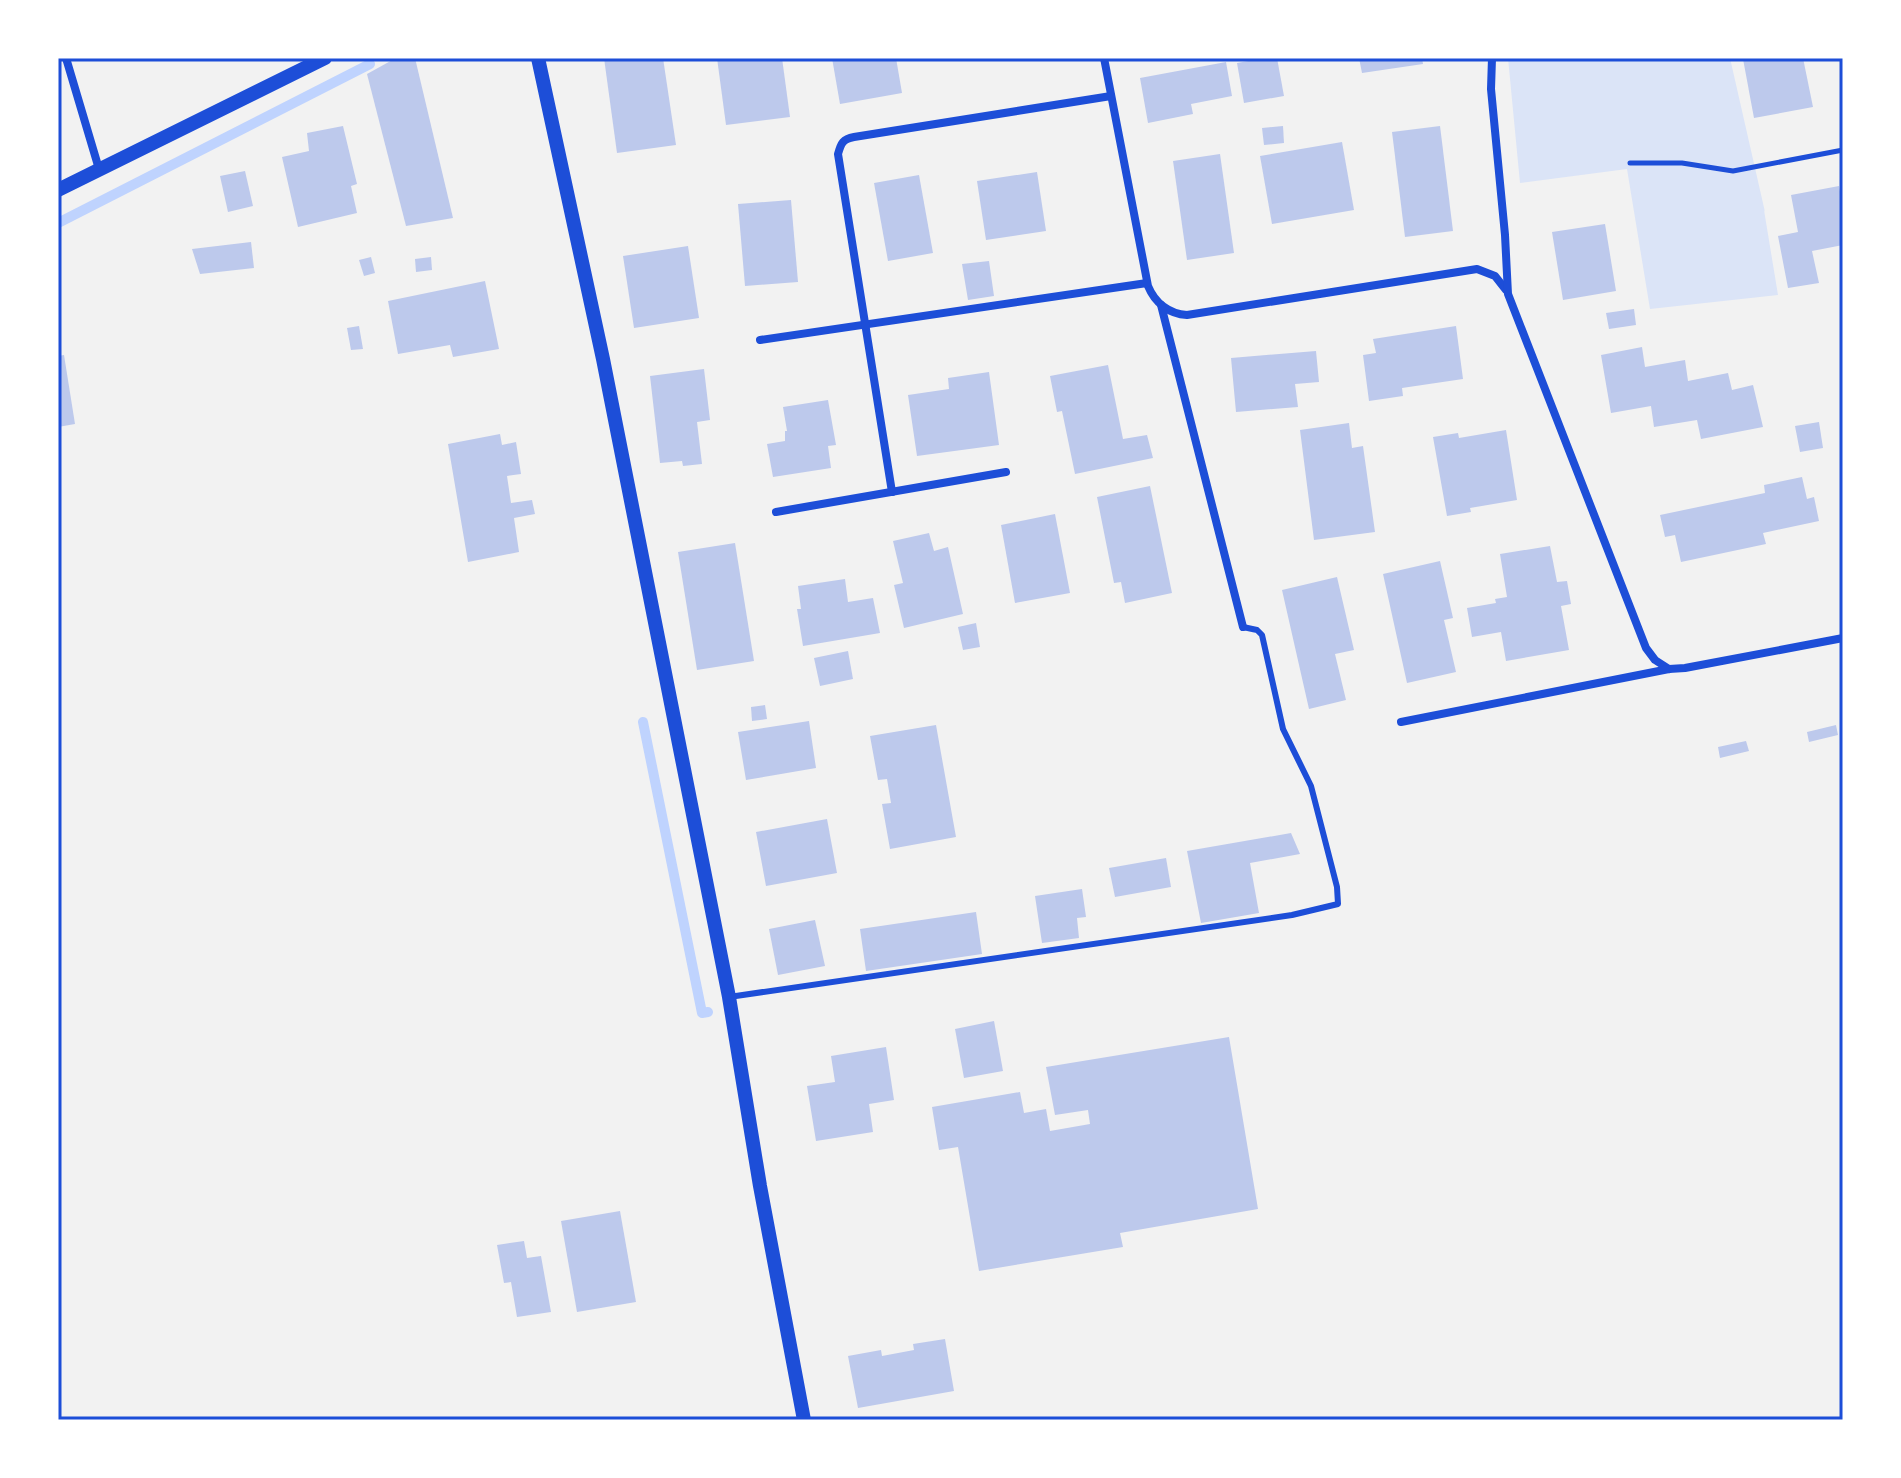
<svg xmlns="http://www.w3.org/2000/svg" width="1901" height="1478" viewBox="0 0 1901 1478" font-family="Arial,sans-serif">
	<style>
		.green { fill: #dbe4f7 }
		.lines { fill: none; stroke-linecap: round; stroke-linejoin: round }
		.stream { stroke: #bfd3fe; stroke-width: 10 }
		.building { fill: #bdc9ec }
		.path { stroke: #1d4ed8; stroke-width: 5 }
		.service { stroke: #1d4ed8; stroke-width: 6 }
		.minor { stroke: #1d4ed8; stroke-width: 8 }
		.tertiary { stroke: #1d4ed8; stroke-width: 14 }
		.neatline { fill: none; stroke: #1d4ed8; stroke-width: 3 }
	</style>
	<rect width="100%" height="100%" fill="#f2f2f2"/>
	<!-- green -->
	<path class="green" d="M1508,58h222l35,154 -1,-2 14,85 -128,14 -23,-140 -107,14z"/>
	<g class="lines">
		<!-- stream -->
		<g class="stream">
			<path d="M58,223l312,-159"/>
			<path d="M643,722l59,291 6,-1"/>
		</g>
	</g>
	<!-- building -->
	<g class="building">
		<path d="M396,58h19l38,160 -47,8 -39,-152z"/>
		<path d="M604,58h59l13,87 -59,8z"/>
		<path d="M717,58h65l8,59 -64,8z"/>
		<path d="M832,58h64l6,35 -62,11z"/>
		<path d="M1265,58h12l7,38 -40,7 -7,-40z"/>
		<path d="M1359,58h63l1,6 -61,9z"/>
		<path d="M1749,58h54l10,49 -59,11 -11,-59z"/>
		<path d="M1226,62l6,34 -41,8 2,10 -45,9 -8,-45z"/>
		<path d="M343,126l14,58 -6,2 6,27 -59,14 -16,-70 27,-6 -2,-18z"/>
		<path d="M1283,126l1,17 -20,2 -2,-17z"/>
		<path d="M1440,126l13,105 -48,6 -13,-105z"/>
		<path d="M1342,142l12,68 -82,14 -12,-68z"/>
		<path d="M1220,154l14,99 -47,7 -14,-99z"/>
		<path d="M245,171l8,35 -25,6 -8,-36z"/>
		<path d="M1037,172l9,59 -60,9 -9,-59z"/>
		<path d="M919,175l14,78 -45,8 -14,-78z"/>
		<path d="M1839,186l4,23v36l-31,6 7,32 -31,5 -10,-52 20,-4 -7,-37z"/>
		<path d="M791,200l7,82 -53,4 -7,-82z"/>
		<path d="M1605,224l11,67 -53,9 -11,-68z"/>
		<path d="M251,242l3,26 -54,6 -8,-25z"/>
		<path d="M688,246l11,72 -65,10 -11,-72z"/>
		<path d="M371,257l4,16 -11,3 -5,-16z"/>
		<path d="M431,257l1,13 -16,2 -1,-13z"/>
		<path d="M989,261l5,35 -26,4 -6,-36z"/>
		<path d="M485,281l14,68 -46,8 -3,-12 -52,9 -10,-53z"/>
		<path d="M1634,309l2,16 -27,4 -3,-16z"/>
		<path d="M359,326l4,23 -12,1 -4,-22z"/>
		<path d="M1456,326l7,53 -61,9 1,8 -34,5 -6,-46 13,-2 -3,-14z"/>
		<path d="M1642,347l3,20 40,-7 3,21 40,-8 4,17 21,-5 10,42 -62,12 -4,-19 -43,7 -3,-21 -40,7 -10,-58z"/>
		<path d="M1316,351l3,31 -24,2 3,23 -62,5 -5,-54z"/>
		<path d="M64,355l11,69 -17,3v-71z"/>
		<path d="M1108,365l15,74 24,-4 6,23 -78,16 -13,-63 -5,1 -7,-36z"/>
		<path d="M704,369l6,51 -13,2 5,42 -19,2 -1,-5 -22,2 -10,-87z"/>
		<path d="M989,372l10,73 -82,11 -9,-61 41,-6 -1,-11z"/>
		<path d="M828,400l8,45 -8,1 3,22 -58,9 -6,-33 18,-3v-10h2l-4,-24z"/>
		<path d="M1819,422l4,26 -23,4 -5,-26z"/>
		<path d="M1349,423l3,25 11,-2 12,86 -61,8 -14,-110z"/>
		<path d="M1506,430l11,70 -47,8 1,4 -24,4 -14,-79 25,-4 1,5z"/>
		<path d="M500,434l2,11 14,-3 5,32 -14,2 4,27 21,-3 3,14 -21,4 5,34 -51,10 -20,-118z"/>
		<path d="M1802,477l5,22 7,-2 5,24 -56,12 3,11 -85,18 -6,-27 -10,2 -5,-22 105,-22 -1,-8z"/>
		<path d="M1150,486l22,107 -47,10 -4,-21 -7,1 -17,-86z"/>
		<path d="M1055,514l15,79 -55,10 -14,-78z"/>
		<path d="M929,533l5,18 14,-4 15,67 -59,14 -10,-43 9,-2 -10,-42z"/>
		<path d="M735,543l19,118 -57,9 -19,-118z"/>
		<path d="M1550,546l7,36 10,-1 4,23 -10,2 8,44 -63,11 -5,-29 -29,5 -5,-29 29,-5 -1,-4 12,-2 -7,-43z"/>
		<path d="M1440,561l13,57 -9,2 12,52 -49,11 -24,-109z"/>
		<path d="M1337,577l17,73 -19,4 11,46 -37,9 -27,-119z"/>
		<path d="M845,579l3,23 25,-4 7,35 -77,13 -6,-37h4l-3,-23z"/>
		<path d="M976,623l4,24 -17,3 -5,-23z"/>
		<path d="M848,651l5,28 -33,7 -6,-28z"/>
		<path d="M765,705l2,14 -15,2 -1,-14z"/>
		<path d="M809,721l7,47 -70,12 -8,-48z"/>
		<path d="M936,725l20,112 -66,12 -8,-45 9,-1 -4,-24 -9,1 -8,-44z"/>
		<path d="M1836,725l2,10 -29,7 -2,-10z"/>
		<path d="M1746,741l3,10 -29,7 -2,-11z"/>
		<path d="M827,819l10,54 -71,13 -10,-54z"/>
		<path d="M1291,833l9,21 -50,9 9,50 -58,10 -14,-72z"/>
		<path d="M1166,858l5,29 -56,10 -6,-29z"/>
		<path d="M1082,889l4,28 -9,1 2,20 -37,5 -7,-47z"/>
		<path d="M976,912l6,42 -116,17 -6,-42z"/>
		<path d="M815,920l10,46 -47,9 -9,-46z"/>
		<path d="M994,1021l9,50 -39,7 -9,-49z"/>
		<path d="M1229,1037l29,172 -138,24 3,14 -144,24 -21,-124 -19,3 -7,-43 88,-15 4,21 22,-4 4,22 40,-7 -2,-14 -33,5 -9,-48z"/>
		<path d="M886,1047l8,53 -25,4 4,28 -57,9 -9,-55 28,-4 -4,-26z"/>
		<path d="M620,1211l16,91 -59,10 -16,-91z"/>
		<path d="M524,1241l3,17 14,-2 10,56 -34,5 -6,-35 -7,1 -7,-38z"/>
		<path d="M945,1339l9,52 -96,17 -10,-52 33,-6 1,6 32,-6 -1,-6z"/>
	</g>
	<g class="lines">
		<!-- path -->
		<path class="path" d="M1630,163h52l51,8 110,-21"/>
		<!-- service -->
		<path class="service" d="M729,997l563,-82 46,-11 -1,-17 -26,-101 -28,-57 -21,-94 -5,-5 -14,-3"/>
		<!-- minor -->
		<g class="minor">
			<path d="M66,58l33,111"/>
			<path d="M1104,58l44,228c7,17 21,28 39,29l290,-46 18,7 11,14"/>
			<path d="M1492,58l-1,31 14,146 3,59 138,354 9,12 14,9"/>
			<path d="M1161,305l82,322"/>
			<path d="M760,340l387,-57"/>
			<path d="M892,492l-54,-338c3,-11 5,-15 16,-17l257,-41"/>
			<path d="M776,512l230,-40"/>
			<path d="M1401,722l268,-53 16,-1 158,-30"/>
		</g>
		<!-- tertiary -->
		<g class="tertiary">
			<path d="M538,58l65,301 126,638 31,189 44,234"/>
			<path d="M58,190l267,-132"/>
		</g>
	</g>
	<!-- border -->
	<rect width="1901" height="1478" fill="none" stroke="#ffffff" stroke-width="120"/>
	<rect x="60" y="60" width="1781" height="1358" class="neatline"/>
</svg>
